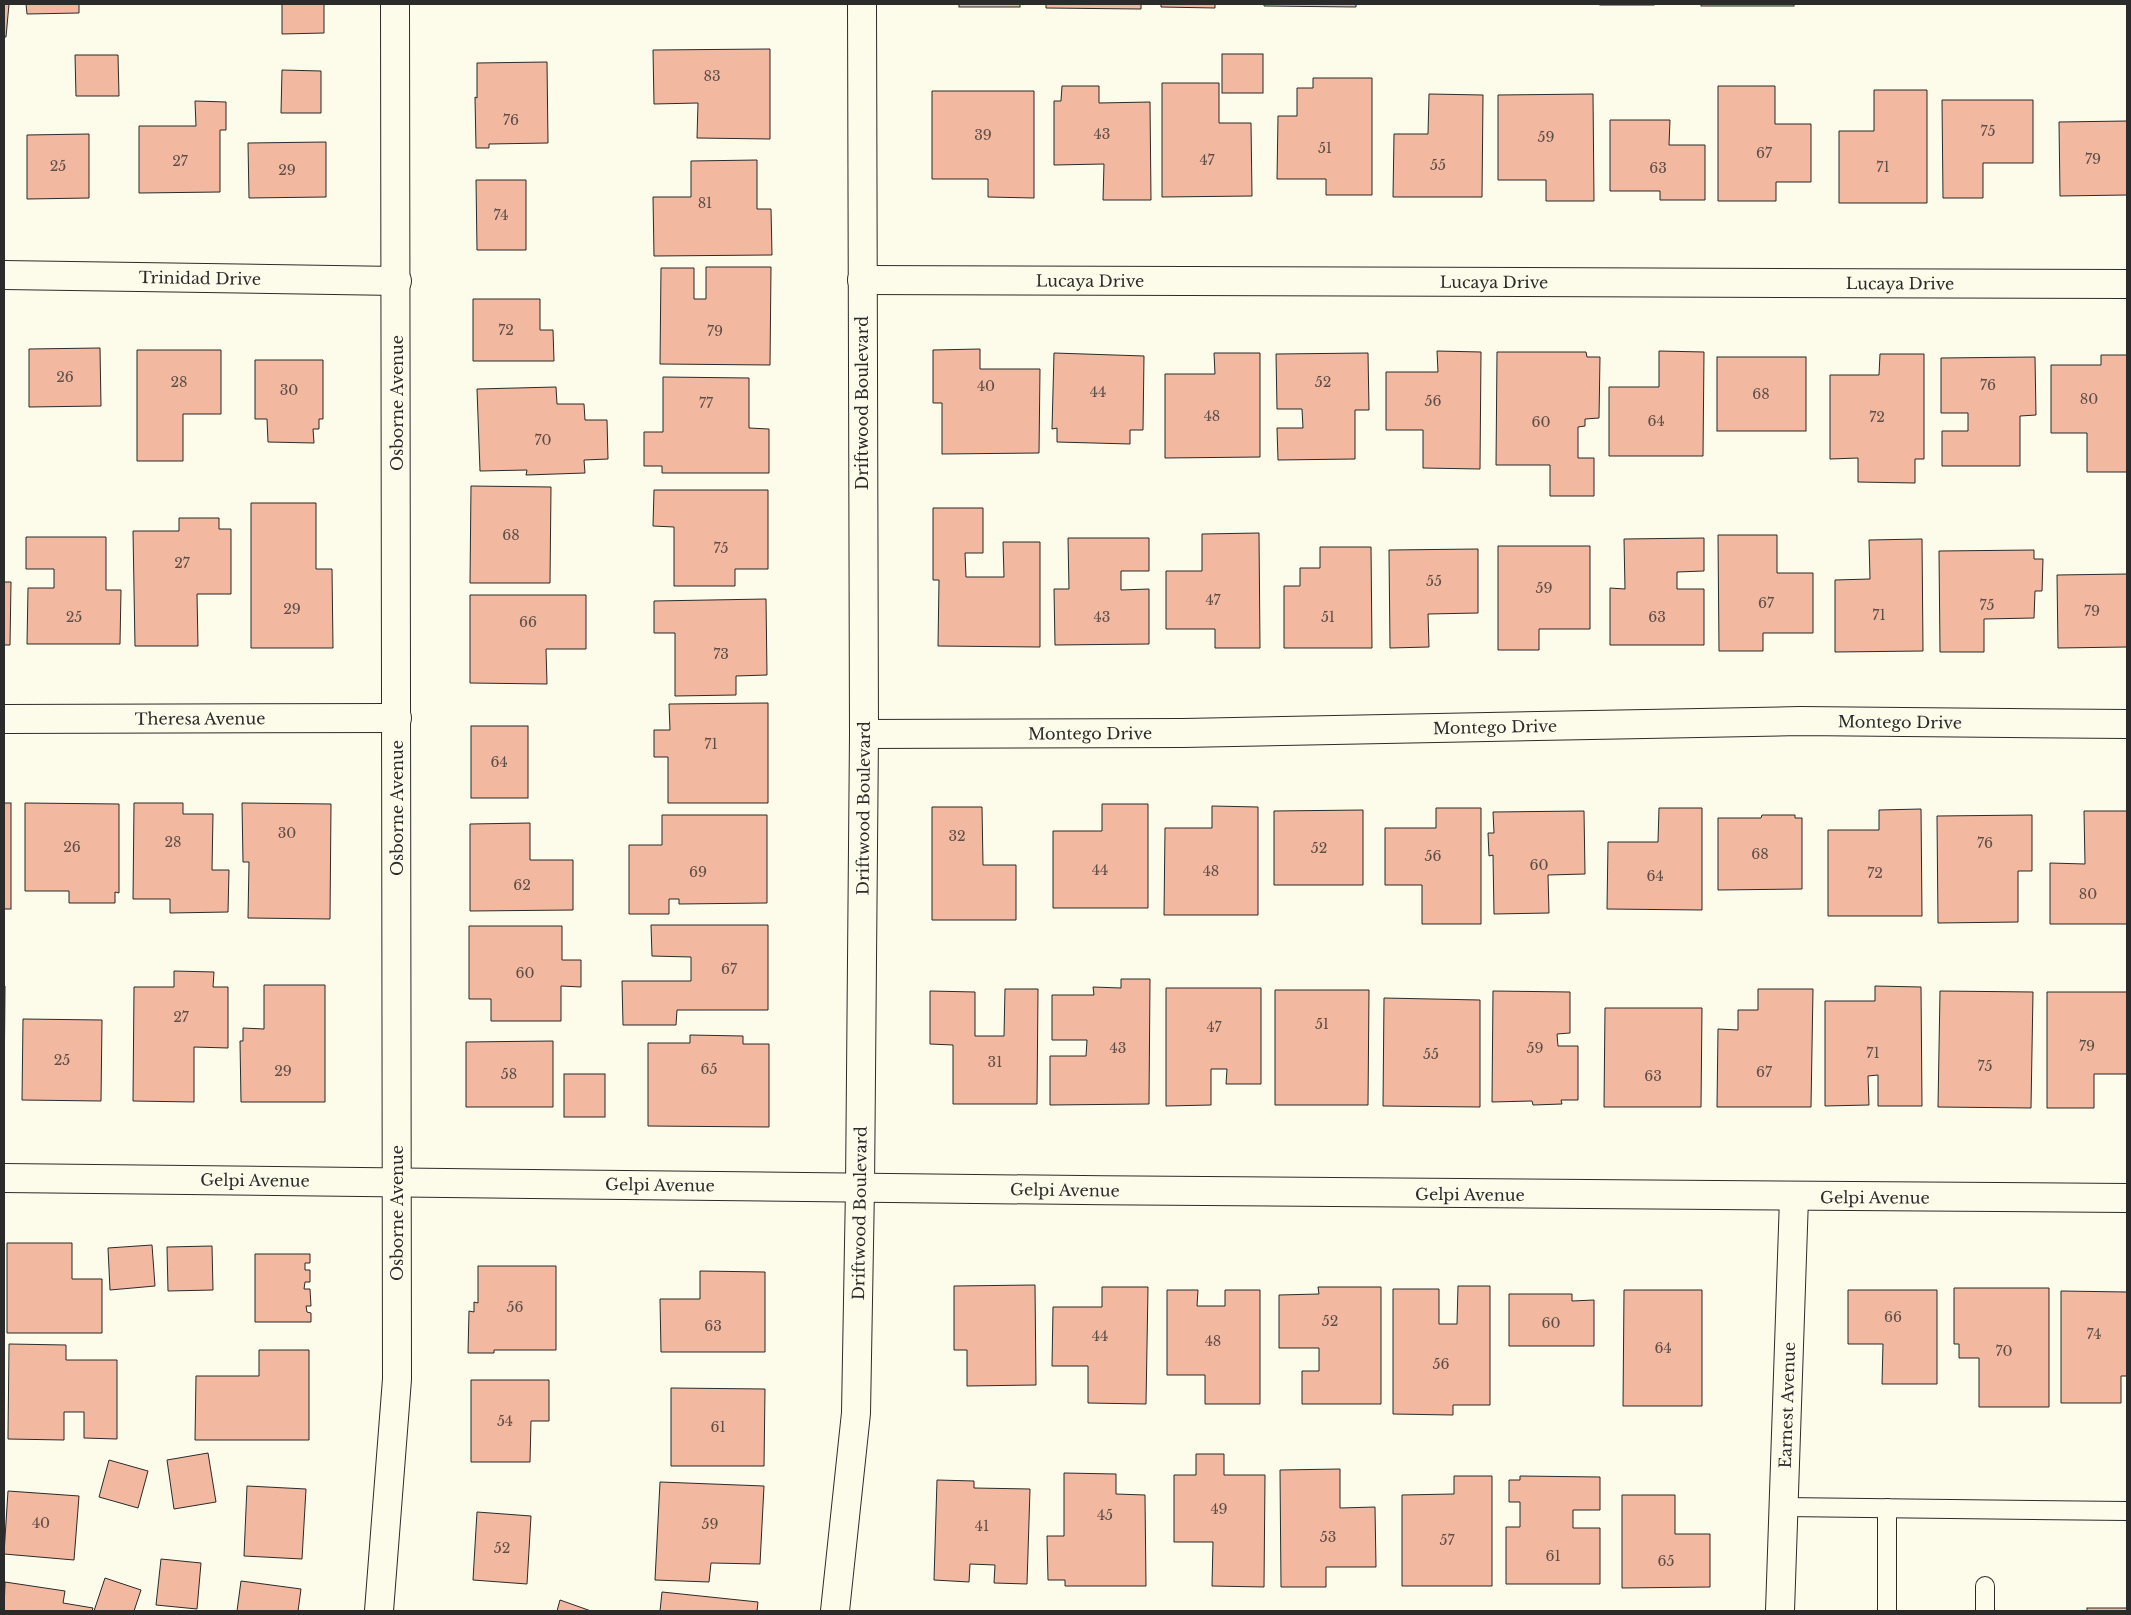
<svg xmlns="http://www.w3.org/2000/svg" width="2131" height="1615" viewBox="0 0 2131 1615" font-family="'Libre Baskerville',serif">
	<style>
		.building { fill: #f2b8a0; stroke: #2b2b2b }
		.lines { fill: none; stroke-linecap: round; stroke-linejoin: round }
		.service-casing { stroke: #2b2b2b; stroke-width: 20 }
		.minor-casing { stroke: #2b2b2b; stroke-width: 30 }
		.service { stroke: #fdfbea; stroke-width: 18 }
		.minor { stroke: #fdfbea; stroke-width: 28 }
		.labels { text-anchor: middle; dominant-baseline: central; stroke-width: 4; stroke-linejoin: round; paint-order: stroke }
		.number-label { font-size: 14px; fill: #5d4e48 }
		.street-label { font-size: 16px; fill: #2b2b2b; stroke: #fdfbea }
	</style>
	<rect width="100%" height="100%" fill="#fdfbea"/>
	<!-- building -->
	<g class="building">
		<path d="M4,4h5l-3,33h-2z"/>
		<path d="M26,4h53v9l-52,1z"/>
		<path d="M282,4h42v29l-42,1z"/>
		<rect x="959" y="4" width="61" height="3"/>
		<path d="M1046,4h95v5l-95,-1z"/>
		<path d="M1161,4h54v4l-54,-1z"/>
		<path d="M1264,4h92v3l-92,-1z"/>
		<rect x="1600" y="4" width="54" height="1"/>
		<rect x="1701" y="4" width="93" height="2"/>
		<path d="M770,49v90l-73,-1 1,-35 -44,1 -1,-54z"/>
		<rect x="1222" y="54" width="41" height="39"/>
		<path d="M75,55h43l1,41h-43z"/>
		<path d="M547,62l1,81 -59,1v4h-13l-1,-51 2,1v-35z"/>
		<path d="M282,70l39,1v42h-40z"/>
		<path d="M1313,78h59v117h-46v-16h-49l1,-63h19v-28h16z"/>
		<path d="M1162,83h57v40h32l1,73 -90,1z"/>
		<path d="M1062,86h37v17l51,-1 1,98h-48l1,-36 -50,1v-64h7z"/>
		<path d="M1718,86h57v38h36v58h-35v19h-58z"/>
		<path d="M1874,90h53v113h-88v-72h35z"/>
		<path d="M932,91h102v107l-46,-1v-18h-56z"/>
		<path d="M1429,94l54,1 -1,102h-89l1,-63h34z"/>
		<path d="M1593,94l1,107h-48v-21h-48v-85z"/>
		<path d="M1942,100h91v63h-50v35h-40z"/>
		<path d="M195,101l31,1v28h-6v62l-81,1v-67h57z"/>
		<path d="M1610,120h60l-1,25h36v55h-45v-9h-50z"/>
		<path d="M2127,121v74l-67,1 -1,-74z"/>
		<path d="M89,134v64l-62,1v-64z"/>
		<path d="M326,142v55l-77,1 -1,-55z"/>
		<path d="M757,160v49h14l1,46 -118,1 -1,-59h38v-36z"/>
		<path d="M476,180h50v70h-49z"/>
		<path d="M706,267h65l-1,98 -110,-1 1,-96h33v31h12z"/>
		<path d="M473,299h67v31h13l1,31h-81z"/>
		<path d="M100,348l1,58 -72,1v-58z"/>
		<path d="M980,349v20h60l-1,84 -97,1v-51h-9v-53z"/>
		<path d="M137,350h84v64h-38v47h-46z"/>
		<path d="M1437,351l44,1 -1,117 -57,-1v-38h-37v-58h52z"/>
		<path d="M1659,351l45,1 -1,104h-94v-69h50z"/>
		<path d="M1497,352h89l1,5h13l-1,61 -14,1v7l-7,1v31h16v38h-44v-31h-54z"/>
		<path d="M1054,353l90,3 -1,74h-13v14l-73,-2v-14l-5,1z"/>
		<path d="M1214,353h46v104l-95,1v-84h50z"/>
		<path d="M1368,353l1,57h-14v49l-77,1 -1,-32h26l-1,-19h-25l-1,-55z"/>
		<path d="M1880,354h44v105h-9v24l-57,-1v-24l-28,1v-84h49z"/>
		<path d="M2101,355h26v117h-40v-39h-36v-68h50z"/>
		<rect x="1717" y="357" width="89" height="74"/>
		<path d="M2035,357l1,58 -16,1v50h-78v-35h26v-18h-27v-55z"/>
		<path d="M255,360h68v59h-4v10h-6l1,14 -46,-1 -1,-23h-12z"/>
		<path d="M663,377l86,1v50l20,1v44h-107v-7h-18v-34h19z"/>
		<path d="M556,387l1,17h27l1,16h22l1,39 -24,1 1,13 -59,2 1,-5 -47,1 -3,-82z"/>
		<path d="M471,486l80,1 -1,96h-80z"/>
		<path d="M654,490h114v79h-33v17h-61v-59l-21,-1z"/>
		<path d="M251,503h65v66h16l1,79h-82z"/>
		<path d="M933,508h50v45h-18l1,24h38l-1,-35h37v105l-102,-1 1,-66h-6z"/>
		<path d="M179,518h40v11h12v65h-34l1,52h-63l-2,-115h46z"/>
		<path d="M1259,533l1,115h-45v-19h-49v-58h36v-37z"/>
		<path d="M1718,535h59v38h36v60h-50v18h-44z"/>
		<path d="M26,537h80v53h15l-1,54h-93l1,-56h26v-19h-28z"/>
		<path d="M1068,538h81v33h-28v19l28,-1v55l-94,1 -1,-56h15z"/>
		<path d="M1704,538v33l-27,1v17h27v56h-94v-57l15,1 -1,-50z"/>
		<path d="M1922,539l1,112 -88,1v-72l35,-1 -1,-39z"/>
		<path d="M1498,546h92v83h-51v21h-41z"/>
		<path d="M1320,547h51l1,101h-88v-62h16v-18h20z"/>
		<path d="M1478,549v64l-50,1 1,33 -39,1 -1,-98z"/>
		<path d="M2034,550v9h9l-1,32h-7l-1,27 -50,1v33h-44l-1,-101z"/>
		<path d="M2127,574v73l-69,1 -1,-73z"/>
		<path d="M4,582h7l-1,63h-6z"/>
		<path d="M470,595h116v54h-40l1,35 -77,-1z"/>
		<path d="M766,599l1,76 -31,1v19l-61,1v-63h-21v-32z"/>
		<path d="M768,703v100h-100v-46h-14v-27h16l-1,-26z"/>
		<rect x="471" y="726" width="57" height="72"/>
		<rect x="4" y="803" width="7" height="106"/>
		<path d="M25,803l94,1v89l-4,-1v11h-46v-12h-44z"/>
		<path d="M134,803h49v11h30l-1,56h17l-1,42 -58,1v-14h-37z"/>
		<path d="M242,803l89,1 -1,115 -82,-1 1,-56h-6z"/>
		<path d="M1102,804h46v104h-95v-77h49z"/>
		<path d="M1212,806l46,1v108h-94l1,-87h47z"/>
		<path d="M932,807h50l1,58h33v55h-84z"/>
		<path d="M1436,808h45v116h-59v-39h-37v-57h51z"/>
		<path d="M1659,808h43v102l-95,-1 1,-67h50z"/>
		<path d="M1921,809l1,107h-94v-86h51v-20z"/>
		<path d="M1363,810v75h-89v-74z"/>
		<path d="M1584,811l1,63 -37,1 1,38 -55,1 -1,-59 -4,1 -1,-23h6l-1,-21z"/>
		<path d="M2084,811h43v113h-77v-61l35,1z"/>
		<path d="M662,815h105v88l-88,1v-5h-10v15h-40v-69h33z"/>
		<path d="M1762,815h33v3h7v71l-84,1v-72h43z"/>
		<path d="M2032,815v56h-14v51l-80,1 -1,-107z"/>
		<path d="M530,823v37h43v50l-103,1v-87z"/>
		<path d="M651,925h117v85h-91l-1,15h-53l-1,-44h69v-24l-39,-1z"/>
		<path d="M469,926h93v34h19v27l-20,-1v35h-70v-22h-22z"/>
		<path d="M174,971l40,1 -1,15h15v61l-34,-1v55l-61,-1 1,-114h40z"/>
		<path d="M1121,979h29l-1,125 -99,1v-49h36l1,-16h-35v-45h42l-1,-8 28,1z"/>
		<path d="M264,985h61v117h-84l-1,-61h3v-13l21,1z"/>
		<path d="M4,986h1l-1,111z"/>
		<path d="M1875,986l46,1 1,119h-44v-31l-10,1 1,29 -44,1v-105h50z"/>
		<path d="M1166,988h95v96h-35l1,-15h-16v36l-45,1z"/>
		<path d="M1005,989h33l-1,115h-84v-59l-23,-1v-53l45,1v44h29z"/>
		<path d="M1758,989h55l-2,118h-94l1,-78 20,1v-20h20z"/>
		<path d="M1275,990h94l-1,115h-93z"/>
		<path d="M1493,991l77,1v41l-13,1 1,12h20v54h-17l1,4 -29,1 -1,-4 -40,1z"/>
		<path d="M1940,991l93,1 -2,116 -93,-1z"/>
		<path d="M2047,992h80v82h-33v34h-47z"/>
		<path d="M1384,998l96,2v107l-97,-1z"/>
		<path d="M1605,1008h97l-1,99h-97z"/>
		<path d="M23,1019l79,1 -1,81 -79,-1z"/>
		<path d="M690,1035l53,1v8h26v83l-121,-1v-83h42z"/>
		<path d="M553,1041v66h-87v-65z"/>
		<rect x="564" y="1074" width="41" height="43"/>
		<path d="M7,1243h65v36h30v54h-95z"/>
		<path d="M152,1245l3,41 -45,4 -2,-42z"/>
		<path d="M212,1246l1,44 -45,1 -1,-44z"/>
		<path d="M255,1254h55v9h-5v7h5v12h-5l-1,7h6l1,17h-5l1,6 4,1v9h-56z"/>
		<path d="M478,1266h78v84h-62v3h-26l1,-42 5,1v-10l4,1z"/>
		<path d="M700,1271l65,1v80h-104l-1,-53h40z"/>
		<path d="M1035,1285l1,100 -69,1v-36h-13v-64z"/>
		<path d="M1458,1286h32v119h-37v10l-60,-1v-125h46v35h18z"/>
		<path d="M1102,1287h46l-2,117 -58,-1v-37h-36l1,-59h49z"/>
		<path d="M1318,1287h63v117h-79v-33h17v-23h-40v-53l40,-1z"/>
		<path d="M1954,1288h95v119h-70v-49h-20v-14h-5z"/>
		<path d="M1167,1290h31l-1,16h28v-16h35v114h-55v-29h-38z"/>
		<path d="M1624,1290h78v116h-79z"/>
		<path d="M1848,1290h89v94h-55l1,-40h-35z"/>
		<path d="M2061,1291l66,1v84h-6v27h-60z"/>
		<path d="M1509,1294h63v7l22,-1v46h-85z"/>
		<path d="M9,1344l57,1v15h51v79l-33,-1v-26h-20v28l-56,-1z"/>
		<path d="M259,1350h50v90h-114l1,-64h63z"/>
		<path d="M471,1380h78v41h-18l-1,41h-59z"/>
		<path d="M671,1388l94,1 -1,77h-93z"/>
		<path d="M208,1453l8,49 -42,7 -7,-49z"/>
		<path d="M1196,1454h28v21h41l-1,112 -52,-1 1,-44h-39v-67h22z"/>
		<path d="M109,1460l39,11 -10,37 -39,-11z"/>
		<path d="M1340,1469v39l35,-1 1,60h-50v20h-45l-1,-117z"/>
		<path d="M1064,1473l52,1v20l29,1 1,91h-81v-6h-17l-1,-44h17z"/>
		<path d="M1454,1476h38v110h-90v-91l52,-1z"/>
		<path d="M1520,1476l80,1v33h-27v18h27v56h-94v-57h14v-25h-11v-22h11z"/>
		<path d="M937,1480l37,1v7l56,1 -3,95 -33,-1 1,-18 -25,-1 -1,18 -35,-2z"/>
		<path d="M660,1482l104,4 -4,78 -49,-1 -2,19 -54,-2z"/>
		<path d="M247,1486l59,3 -4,70 -58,-3z"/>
		<path d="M8,1491l71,5 -5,64 -70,-6z"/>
		<path d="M1622,1495h53v39h35v53l-88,1z"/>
		<path d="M477,1512l54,4 -4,68 -54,-4z"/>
		<path d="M161,1559l40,4 -4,46 -41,-4z"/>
		<path d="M105,1578l36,12 -7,21h-40z"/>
		<path d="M241,1581l60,8 -3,22h-61z"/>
		<path d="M5,1582l60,9 -2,12 30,5 -1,3h-88z"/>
		<path d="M662,1592l96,10 -1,9h-97z"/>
		<path d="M560,1600l31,11h-34z"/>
		<rect x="2087" y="1608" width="40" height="3"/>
	</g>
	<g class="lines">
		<!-- service casing -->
		<g class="service-casing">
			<g id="service">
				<path d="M1784,1507l343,4"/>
				<path d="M1887,1508v103"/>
				<path d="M1985,1611v-25"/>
			</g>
		</g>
		<!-- minor casing -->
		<g class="minor-casing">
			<g id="minor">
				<path id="s1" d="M4,275l393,6"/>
				<path id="s2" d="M862,280l1265,4"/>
				<path id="s3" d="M4,719l393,-1"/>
				<path id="s4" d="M864,734l319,-1 617,-12 327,3"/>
				<path id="s5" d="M4,1178c708,5 1415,20 2123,20"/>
				<path d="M379,1611l18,-232 -2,-1375"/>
				<path id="s6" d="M835,1611l21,-198 4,-225 4,-454 -2,-730"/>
				<path id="s7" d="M1780,1611l14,-413"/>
			</g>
		</g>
		<!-- service -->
		<use href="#service" class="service"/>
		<!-- minor -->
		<use href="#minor" class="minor"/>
	</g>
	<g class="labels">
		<!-- number labels -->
		<g class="number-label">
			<text x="712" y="76">83</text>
			<text x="511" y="120">76</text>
			<text x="1988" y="131">75</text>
			<text x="1102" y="134">43</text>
			<text x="983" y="135">39</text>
			<text x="1546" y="137">59</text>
			<text x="1325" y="148">51</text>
			<text x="1764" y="153">67</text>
			<text x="2093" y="159">79</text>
			<text x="1207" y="160">47</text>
			<text x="180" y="161">27</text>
			<text x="1438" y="165">55</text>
			<text x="58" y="166">25</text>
			<text x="1883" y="167">71</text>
			<text x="1658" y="168">63</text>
			<text x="287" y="170">29</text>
			<text x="705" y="203">81</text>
			<text x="501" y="215">74</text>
			<text x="506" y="330">72</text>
			<text x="715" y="331">79</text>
			<text x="65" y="377">26</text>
			<text x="179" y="382">28</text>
			<text x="1323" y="382">52</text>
			<text x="1988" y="385">76</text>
			<text x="986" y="386">40</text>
			<text x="289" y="390">30</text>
			<text x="1098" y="392">44</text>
			<text x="1761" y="394">68</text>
			<text x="2089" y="399">80</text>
			<text x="1433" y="401">56</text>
			<text x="706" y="403">77</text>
			<text x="1212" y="416">48</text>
			<text x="1877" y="417">72</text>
			<text x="1656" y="421">64</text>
			<text x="1541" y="422">60</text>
			<text x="543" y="440">70</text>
			<text x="511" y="535">68</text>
			<text x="721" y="548">75</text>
			<text x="182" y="563">27</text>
			<text x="1434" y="581">55</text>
			<text x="1544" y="588">59</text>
			<text x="1213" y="600">47</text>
			<text x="1766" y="603">67</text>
			<text x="1987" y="605">75</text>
			<text x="292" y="609">29</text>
			<text x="2092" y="611">79</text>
			<text x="1879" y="615">71</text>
			<text x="74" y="617">25</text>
			<text x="1102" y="617">43</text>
			<text x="1328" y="617">51</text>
			<text x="1657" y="617">63</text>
			<text x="528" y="622">66</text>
			<text x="721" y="654">73</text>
			<text x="711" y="744">71</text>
			<text x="499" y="762">64</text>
			<text x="287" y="833">30</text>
			<text x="957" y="836">32</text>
			<text x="173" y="842">28</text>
			<text x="1985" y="843">76</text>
			<text x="72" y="847">26</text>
			<text x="1319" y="848">52</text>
			<text x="1760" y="854">68</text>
			<text x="1433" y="856">56</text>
			<text x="1539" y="865">60</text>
			<text x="1100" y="870">44</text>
			<text x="1211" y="871">48</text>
			<text x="698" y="872">69</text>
			<text x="1875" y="873">72</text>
			<text x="1655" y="876">64</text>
			<text x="522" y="885">62</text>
			<text x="2088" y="894">80</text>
			<text x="729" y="969">67</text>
			<text x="525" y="973">60</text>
			<text x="181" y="1017">27</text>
			<text x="1322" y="1024">51</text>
			<text x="1214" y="1027">47</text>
			<text x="2087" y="1046">79</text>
			<text x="1118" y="1048">43</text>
			<text x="1535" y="1048">59</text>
			<text x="1873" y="1053">71</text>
			<text x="1431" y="1054">55</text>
			<text x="62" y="1060">25</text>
			<text x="995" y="1062">31</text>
			<text x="1985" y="1066">75</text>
			<text x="709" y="1069">65</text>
			<text x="283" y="1071">29</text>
			<text x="1764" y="1072">67</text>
			<text x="509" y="1074">58</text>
			<text x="1653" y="1076">63</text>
			<text x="515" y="1307">56</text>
			<text x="1893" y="1317">66</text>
			<text x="1330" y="1321">52</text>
			<text x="1551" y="1323">60</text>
			<text x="713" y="1326">63</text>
			<text x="2094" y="1334">74</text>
			<text x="1100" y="1336">44</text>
			<text x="1213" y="1341">48</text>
			<text x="1663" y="1348">64</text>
			<text x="2004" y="1351">70</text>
			<text x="1441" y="1364">56</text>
			<text x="505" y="1421">54</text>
			<text x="718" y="1427">61</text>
			<text x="1219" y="1509">49</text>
			<text x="1105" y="1515">45</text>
			<text x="41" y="1523">40</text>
			<text x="710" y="1524">59</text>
			<text x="982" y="1526">41</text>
			<text x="1328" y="1537">53</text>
			<text x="1447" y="1540">57</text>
			<text x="502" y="1548">52</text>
			<text x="1553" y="1556">61</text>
			<text x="1666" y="1561">65</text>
		</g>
		<!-- street labels -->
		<g class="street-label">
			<text stroke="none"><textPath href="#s1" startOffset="196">Trinidad Drive</textPath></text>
			<text stroke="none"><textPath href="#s2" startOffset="228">Lucaya Drive</textPath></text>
			<text stroke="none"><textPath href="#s2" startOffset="632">Lucaya Drive</textPath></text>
			<text stroke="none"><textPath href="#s2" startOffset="1038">Lucaya Drive</textPath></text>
			<text transform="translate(397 403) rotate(-90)">Osborne Avenue</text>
			<text transform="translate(862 403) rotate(-90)">Driftwood Boulevard</text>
			<text stroke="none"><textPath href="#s3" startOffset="196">Theresa Avenue</textPath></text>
			<text stroke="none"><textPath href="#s4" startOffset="1036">Montego Drive</textPath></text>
			<text stroke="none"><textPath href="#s4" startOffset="631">Montego Drive</textPath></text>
			<text stroke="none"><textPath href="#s4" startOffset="226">Montego Drive</textPath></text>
			<text transform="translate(397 808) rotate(-90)">Osborne Avenue</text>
			<text stroke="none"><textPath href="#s6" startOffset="804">Driftwood Boulevard</textPath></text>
			<text stroke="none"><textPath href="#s5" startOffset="251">Gelpi Avenue</textPath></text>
			<text stroke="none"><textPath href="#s5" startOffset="656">Gelpi Avenue</textPath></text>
			<text stroke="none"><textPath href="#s5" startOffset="1061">Gelpi Avenue</textPath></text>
			<text stroke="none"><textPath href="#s5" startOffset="1466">Gelpi Avenue</textPath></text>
			<text stroke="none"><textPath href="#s5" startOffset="1871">Gelpi Avenue</textPath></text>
			<text transform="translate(397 1213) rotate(-90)">Osborne Avenue</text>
			<text stroke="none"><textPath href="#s6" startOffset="399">Driftwood Boulevard</textPath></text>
			<text stroke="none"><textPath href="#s7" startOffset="206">Earnest Avenue</textPath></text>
		</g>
	</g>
	<!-- border -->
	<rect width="2131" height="1615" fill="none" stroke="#2b2b2b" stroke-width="10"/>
</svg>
